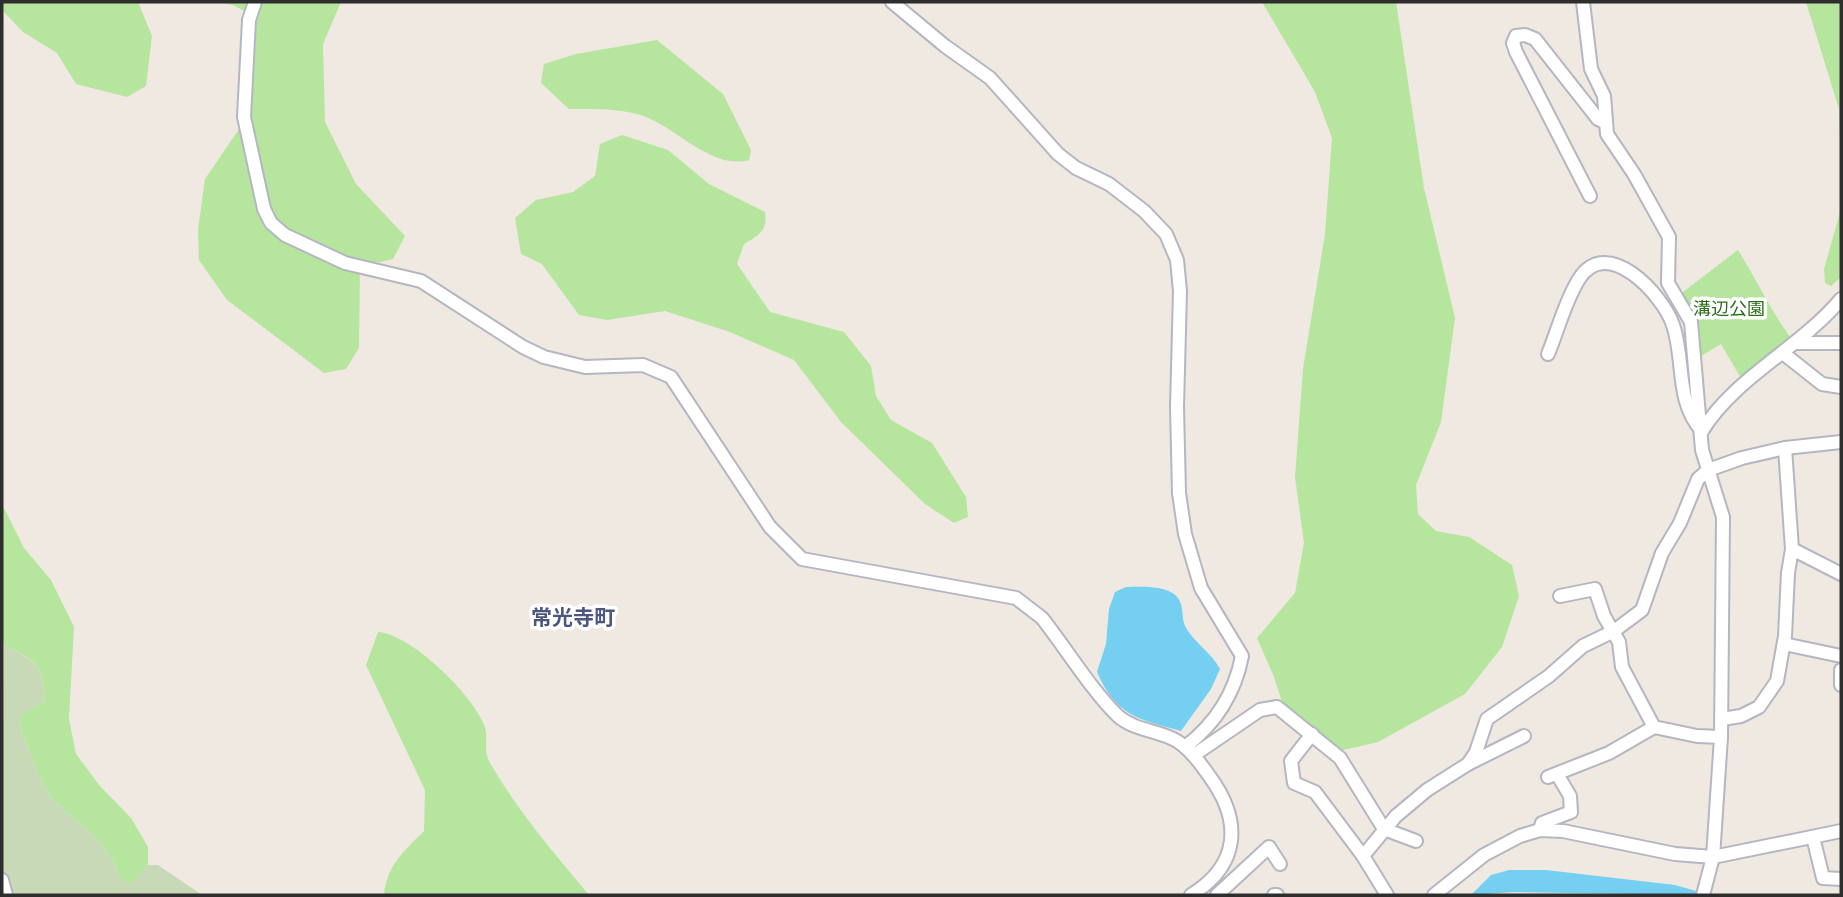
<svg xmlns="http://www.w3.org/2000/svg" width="1843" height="897" viewBox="0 0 1843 897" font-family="Roboto,'Noto Sans JP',sans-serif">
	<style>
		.green { fill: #b6e59e }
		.cemetery { fill: #c8d9b8 }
		.water { fill: #75cff0 }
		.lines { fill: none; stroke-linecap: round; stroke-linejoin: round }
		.street-casing { stroke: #b4b7c1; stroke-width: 16 }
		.street { stroke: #fff; stroke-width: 12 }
		.labels { text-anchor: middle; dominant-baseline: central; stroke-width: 7; stroke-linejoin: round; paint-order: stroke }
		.park-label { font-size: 18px; fill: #2c6e1b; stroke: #fff }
		.quarter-label { font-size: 21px; font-weight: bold; fill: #4d5680; stroke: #fff }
	</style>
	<rect width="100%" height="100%" fill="#efe9e1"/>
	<!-- green -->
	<g class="green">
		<path d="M2,2h136l14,34 -6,50 -19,11 -51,-13 -19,-31 -34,-21 -21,-22z"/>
		<path d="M214,2h127l-18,42 2,78 31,62 49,52 -12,23 -33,8 -1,81 -13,21 -22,4 -97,-73 -28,-40 -1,-30 7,-51 47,-69 4,-93 -23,-12z"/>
		<path d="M1262,2h134l28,186 31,130 -14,104 -25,63 2,29 18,17 33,6 43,28 7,31 -17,51 -37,47 -87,48 -39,9 -56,-46 -9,-28 -17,-39 38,-45 9,-50 -9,-66 8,-108 22,-135 7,-96 -17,-46z"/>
		<path d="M1806,2h35v168l-2,-61z"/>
		<path d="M657,40l66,54 28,56 -2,10c-36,10 -70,-30 -103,-43 -23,-9 -52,-8 -77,-8l-28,-26 3,-19 32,-10z"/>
		<path d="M622,135l46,15 41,34 56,28c3,19 -6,23 -21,32l-7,20 33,48 74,20 27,34 5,30 15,24 41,23 34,54 2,20 -14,6 -29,-19 -84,-82 -47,-62 -64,-28 -65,-21 -58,9 -28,-5 -37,-51 -21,-10 -6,-36 21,-18 37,-8 22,-16 5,-32z"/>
		<path d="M1841,209v68l-10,9 -6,-3 -1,-14z"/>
		<path d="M1738,250c18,29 32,59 52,87l-20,23 -28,20 -21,-36 -23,14 -19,-63z"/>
		<path d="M2,504l22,44 27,32 23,47 -5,92 7,35 23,31 32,33 17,29v18l-18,20 -11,-8c-8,-34 -42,-53 -65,-77 -12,-13 -16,-27 -22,-43 -7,-16 -12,-23 -12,-41l25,-16c-2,-38 -11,-40 -43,-56z"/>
		<path d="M378,632c33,2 94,62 106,93 5,11 -1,26 5,36 27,48 65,92 100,134h-205c3,-30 20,-44 40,-64l1,-41 -59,-125z"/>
	</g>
	<!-- cemetery -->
	<path class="cemetery" d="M4,645c31,16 39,18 41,55l-25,16c0,18 5,25 12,41 6,16 10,30 22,43 23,24 57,43 65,77l11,8 18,-20h10l44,30h-192l-8,-29z"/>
	<!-- water -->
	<g class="water">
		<path d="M1126,587c16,0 49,-3 55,17 2,7 1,15 4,22 9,17 26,26 35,43l-9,20 -30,42c-44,-12 -65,-16 -84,-59l9,-28 3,-35 6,-17z"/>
		<path d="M1509,870h37l129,15 35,10 -196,-3 -43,3 20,-20z"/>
	</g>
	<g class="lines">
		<!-- street casing -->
		<g class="street-casing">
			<g id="street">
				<path d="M255,2l-6,18 -5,97 20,92 7,14 14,12 60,28 76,18 102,66 21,10 41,10 58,-2 28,12 99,150 32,32 214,39 26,20c23,29 50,73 76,98 17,15 41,14 59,25 14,9 23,22 33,36 32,44 30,88 -19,118"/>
				<path d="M892,2l53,44 45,32 68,76 18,14 33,16 35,27 22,23 11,26 3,31 -3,116 2,86 6,41 16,54 41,68c-7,37 -27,68 -57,91"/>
				<path d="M1583,2l8,67 13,27 3,38 27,40 35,63 -1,46 23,39 11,128 21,67 -2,220 -8,120 -10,38"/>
				<path d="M1590,196l-74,-144 -3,-9 3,-7 9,-1 10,4 63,80 8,4"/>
				<path d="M1797,343h44"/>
				<path d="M1548,354c10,-24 17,-53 31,-75 28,-45 84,16 94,46 12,35 2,77 29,106"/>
				<path d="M1784,354l38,30 19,3"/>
				<path d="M1702,431c32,-53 98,-83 139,-132"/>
				<path d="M1792,549l49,25"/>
				<path d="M1560,596l35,-7 9,27 15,26 3,25 32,60 43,9 24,1"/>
				<path d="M1784,644l57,12"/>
				<path d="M1841,670v15"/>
				<path d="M1722,719l19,-3 18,-9 18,-26 8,-45 3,-63 4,-24 -7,-101"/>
				<path d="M1312,734l-21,27 3,22 21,9 48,64"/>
				<path d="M1194,755l66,-45 17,-3 63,51 44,71 32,12"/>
				<path d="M1468,764l56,-28"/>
				<path d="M1548,777l61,-24 45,-26"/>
				<path d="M1540,830l2,-7 29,-11 -1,-16 -13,-22"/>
				<path d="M1813,837l10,41 18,1"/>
				<path d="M2,880l4,15"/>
				<path d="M1217,895l52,-48 11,17"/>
				<path d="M1274,895h3"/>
				<path d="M1387,895l-24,-39 33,-40 31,-26 41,-26 8,-12 11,-33 62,-43 34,-30 31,-15 28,-21 20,-57 18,-30 18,-44 10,-9 34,-12 43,-10 56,-6"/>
				<path d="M1434,895l50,-40 36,-19 20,-6 23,1 112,23 38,3 128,-26"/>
			</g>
		</g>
		<!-- street -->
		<use href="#street" class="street"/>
	</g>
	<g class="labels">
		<!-- park labels -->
		<g class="park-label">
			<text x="1729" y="308">溝辺公園</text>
		</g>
		<!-- quarter labels -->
		<g class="quarter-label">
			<text x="573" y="618">常光寺町</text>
		</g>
	</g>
	<!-- border -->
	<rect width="1843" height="897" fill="none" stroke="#2e2e2e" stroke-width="7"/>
</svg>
